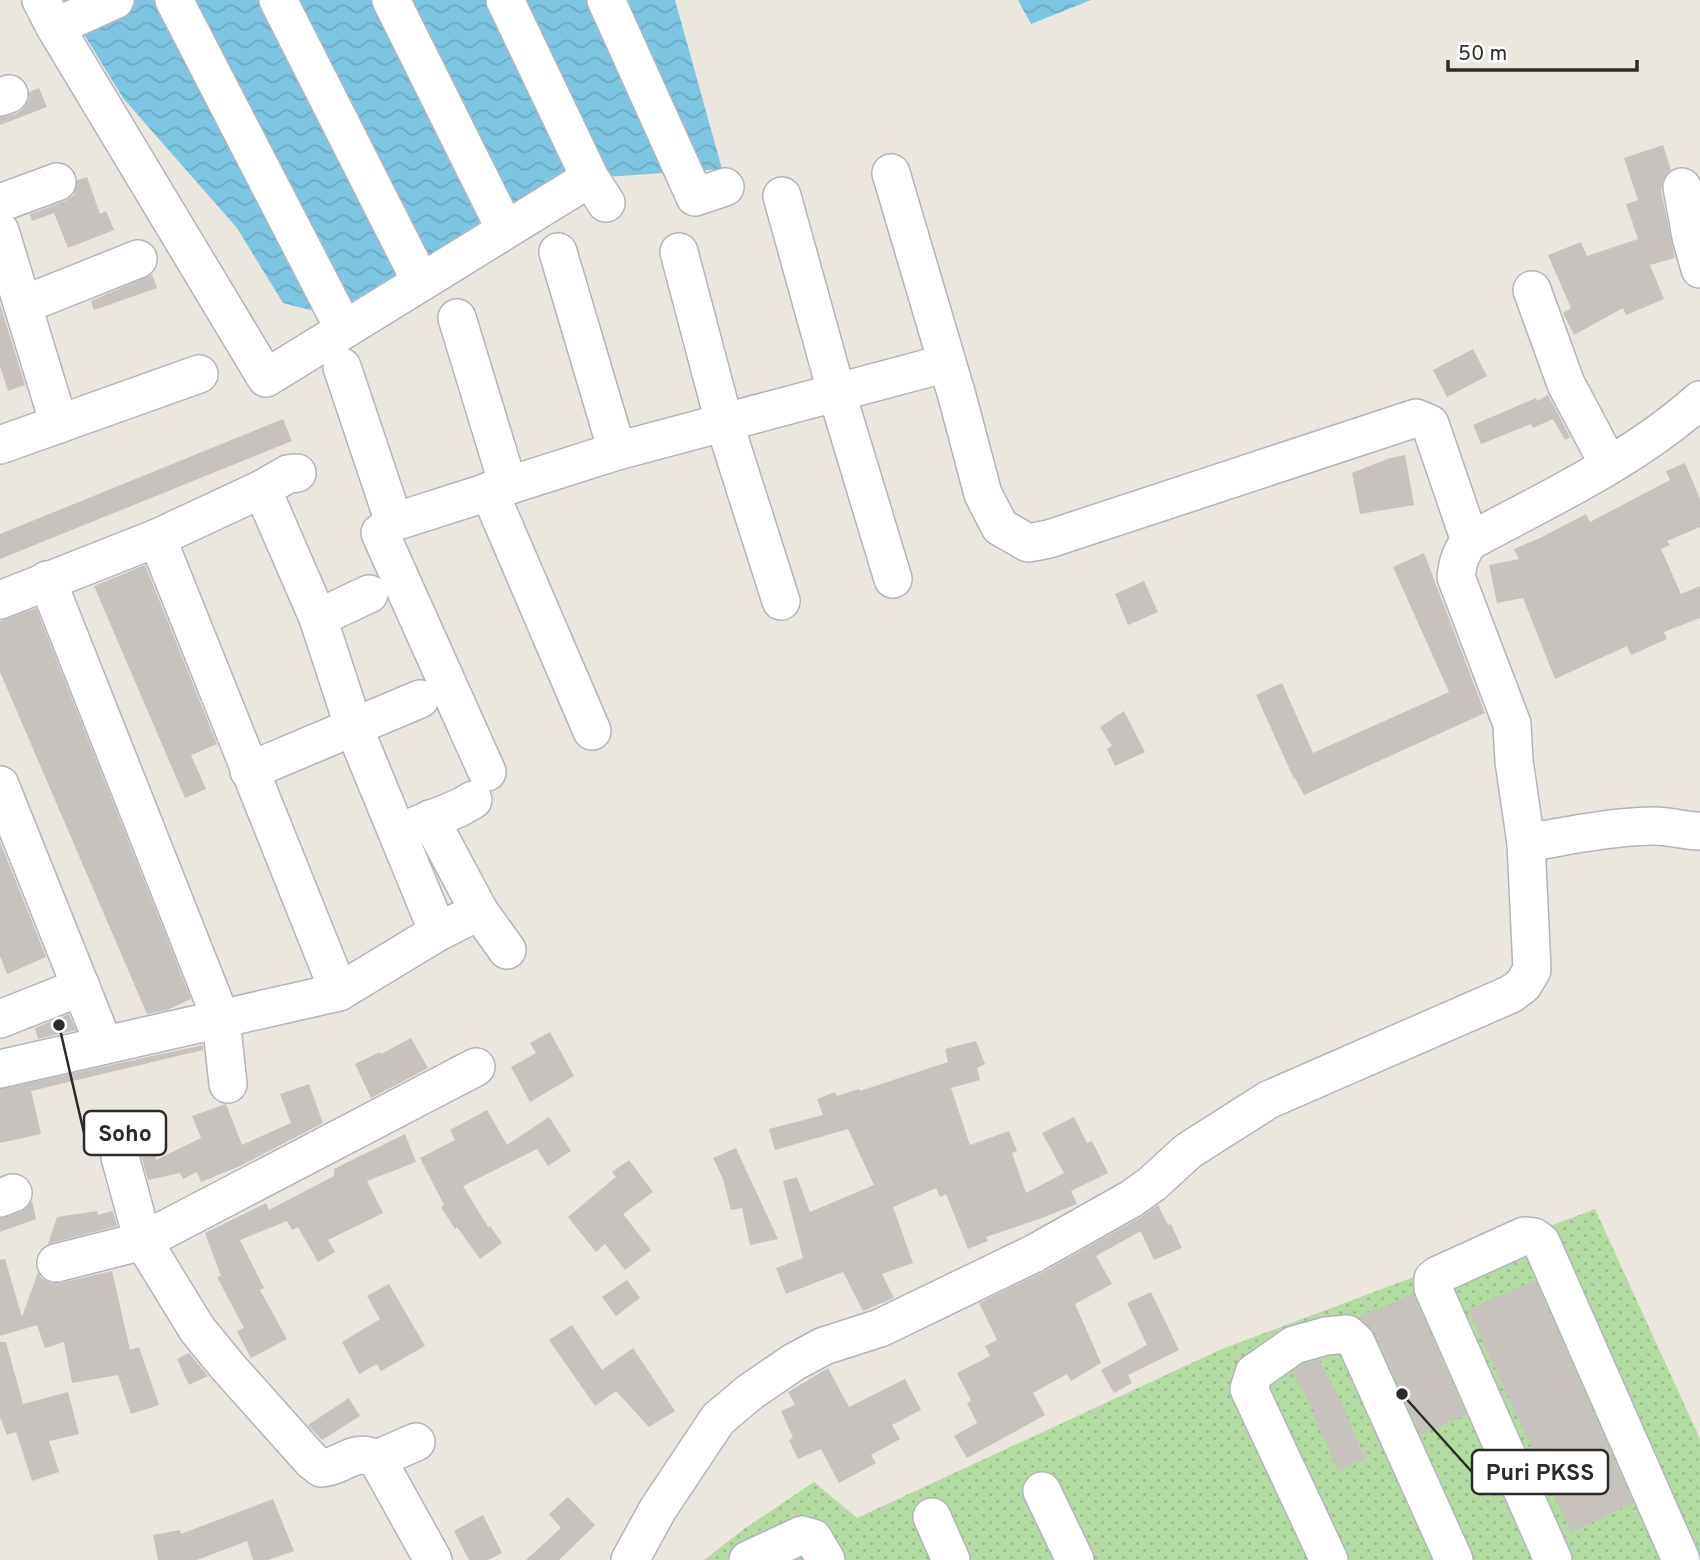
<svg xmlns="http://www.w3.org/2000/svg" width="1700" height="1560" viewBox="0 0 1700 1560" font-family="Overpass,sans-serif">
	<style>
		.grass { fill: url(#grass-dots) }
		.water { fill: url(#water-waves) }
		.building { fill: #c7c2be }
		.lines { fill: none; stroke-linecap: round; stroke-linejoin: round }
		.minor-casing { stroke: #b2b4bd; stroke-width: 40 }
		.minor { stroke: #fff; stroke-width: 37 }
		.leader { fill: none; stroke: #2b2b2b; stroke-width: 2.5 }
		.callout-dot { fill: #2b2b2b; stroke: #fff; stroke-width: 2.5 }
		.callout { fill: #fff; stroke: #2b2b2b; stroke-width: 2.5 }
		.callout-label { font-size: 23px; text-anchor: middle; font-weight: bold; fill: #2b2b2b }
	</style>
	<defs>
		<pattern id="grass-dots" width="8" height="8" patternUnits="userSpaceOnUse" patternTransform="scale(1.75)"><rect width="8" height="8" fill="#b4dba1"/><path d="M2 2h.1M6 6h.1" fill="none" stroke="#9bbc8b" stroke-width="1.8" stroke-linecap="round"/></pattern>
		<pattern id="water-waves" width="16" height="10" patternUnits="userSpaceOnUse" patternTransform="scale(1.75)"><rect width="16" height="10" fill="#7dc6e1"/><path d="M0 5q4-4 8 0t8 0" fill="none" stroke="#6caac1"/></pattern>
	</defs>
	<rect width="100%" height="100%" fill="#ebe6de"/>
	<!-- grass -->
	<path class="grass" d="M1595,1209l105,230v121h-996l40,-31 70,-47 43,36 365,-169z"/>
	<!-- water -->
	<g class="water">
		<path d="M63,0h612l47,169 -161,11 -217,126 -26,6 -35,-9 -46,-75 -114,-130z"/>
		<path d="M1018,0h73l-60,24z"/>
	</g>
	<!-- building -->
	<g class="building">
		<path d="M39,88l8,19 -47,18v-8l16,-3 8,-6 5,-9v-7z"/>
		<path d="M1663,145l8,25 -8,9 -2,12 14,67 -25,7 14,34 -38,16 -3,-7 -49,27 -11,-22 8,-5 -23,-53 33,-13 6,14 51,-17 -12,-35 12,-4 -14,-42z"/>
		<path d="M87,177l13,37 6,-3 8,19 -46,18 -14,-35 -22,8 -2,-7 35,-13 9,-6 3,-15z"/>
		<path d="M152,274l5,14 -63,22 -3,-9z"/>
		<path d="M0,304l25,81 -17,6 -8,-25z"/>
		<path d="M1473,349l14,27 -40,21 -14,-27z"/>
		<path d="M1548,395l22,42 -5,3 -12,-21 -20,9 -2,-4 -50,20 -8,-19 63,-27 1,3z"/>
		<path d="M283,419l9,22 -292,118v-25z"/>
		<path d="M1405,455l9,50 -54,9 -8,-41 38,-15z"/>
		<path d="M1685,463l15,36v28l-33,14 3,4 -9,4 20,45 19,-8v32l-36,14 3,7 -36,16 -4,-9 -72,33 -32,-81 -26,5 -8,-38 30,-6 -5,-10 26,-11 46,-24 4,8 80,-42 -4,-9z"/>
		<path d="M1424,553l61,160 -181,82 -9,-17 -1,1 -38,-84 26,-12 31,70 136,-61 -56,-125z"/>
		<path d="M145,565l72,179 -26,11 15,34 -21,9 -91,-212z"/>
		<path d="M1144,581l14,31 -30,13 -13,-31z"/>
		<path d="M36,608l155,391 -24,11 -20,4 -147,-342v-51z"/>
		<path d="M1124,711l21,41 -30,14 -8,-17 5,-3 -12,-19z"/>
		<path d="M0,842l46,115 -39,17 -7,-18z"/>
		<path d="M69,1014l7,16 -38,9 -3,-11z"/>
		<path d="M550,1032l24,44 -44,26 -19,-35 25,-14 -6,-10z"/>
		<path d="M411,1038l17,30 -57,30 -16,-34 25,-12 1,2z"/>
		<path d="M976,1041l9,23 -8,4 3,12 -29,8 19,57 39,-14 8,20 -5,2 14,40 38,-20 -22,-40 32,-16 13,26 5,-2 16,32 -37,18 6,13 -38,15 -53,18 2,4 -20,8 -22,-55 -6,3 -4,-9 -43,19 20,56 -31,11 12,24 -31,13 -20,-39 -57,22 -10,-26 27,-10 -20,-77 14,-4 13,35 64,-27 -26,-56 -73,21 -6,-21 54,-14 -6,-16 18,-7 2,4 22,-7 1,2 88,-29 -3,-13z"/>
		<path d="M203,1045v5l-172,41 10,43 -41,9v-54z"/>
		<path d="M309,1084l14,39 -83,43 -39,16 -4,-10 -14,7 -3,-6 -32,7 -7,-25 14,-3 1,8 45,-22 -9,-22 34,-12 16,41 49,-22 -11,-29z"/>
		<path d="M487,1110l20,35 42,-28 22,34 -23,15 -11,-17 -74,37 25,41 2,-1 12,17 -22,16 -23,-32 -2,2 -14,-22 3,-2 -24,-47 35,-18 -5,-10z"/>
		<path d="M405,1134l11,28 -49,19 16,32 -55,27 7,12 -17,10 -20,-35 -6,3 -5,-9 -47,19 24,48 -4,2 27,49 -36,19 -14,-27 7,-3 -27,-51 4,-1 -16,-43 61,-30 3,7 65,-34v-7z"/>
		<path d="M736,1148l3,7 39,84 -28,6 -8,-37 -11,2 -8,-31 -10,-21z"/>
		<path d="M629,1160l24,32 -30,22 28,36 -26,20 -20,-26 -9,8 -28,-35 48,-40 -4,-5z"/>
		<path d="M32,1201l4,18 -36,13v-14l21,-6z"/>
		<path d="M1158,1205l10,20 3,-1 11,24 -28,12 -13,-28h-2l-43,24 16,28 -37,20 26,59 -30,18 -4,-7 -34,19 12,22 -78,43 -13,-22 23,-13 -10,-20 4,-3 -14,-27 33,-17 -5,-10 12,-6 -18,-37 66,-32 96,-54z"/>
		<path d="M97,1211l1,4 15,-4 4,15 -69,18 9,-27z"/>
		<path d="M5,1259l17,58 16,-45 3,6 9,5h10l52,-12 18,79 9,-3 20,58 -28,9 -13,-39 -46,8 -8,-41 -19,6 -8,-23 -37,11v-76z"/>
		<path d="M627,1280l13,18 -24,18 -14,-19z"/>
		<path d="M1535,1280l98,223 -62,29 -103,-222z"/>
		<path d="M389,1284l36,62 -44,25 -4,-7 -18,10 -17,-32 38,-23 -13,-23z"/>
		<path d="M1151,1292l28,58 -51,25 4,8 -18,10 -13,-23 46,-25 -20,-42z"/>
		<path d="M1413,1293l53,122 -45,20 -46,-102 -17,-16 19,-9 1,2z"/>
		<path d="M572,1325l30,45 31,-22 42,63 -26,16 -33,-36 -21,15 -46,-66z"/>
		<path d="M0,1342h6l17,62 45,-12 11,42 -30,7 10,31 -27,9 -16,-49 -9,3 -7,-18z"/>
		<path d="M189,1353l19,23 -19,9 -12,-26z"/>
		<path d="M1319,1360l19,35 27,64 -27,12 -26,-59 2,-1 -22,-39 11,-8z"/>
		<path d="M828,1368l21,39 56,-28 16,31 -29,15 8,14 -29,16 5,8 -37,20 -18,-34 -23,10 -9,-19 4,-2 -12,-27 14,-6 -7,-13z"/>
		<path d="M349,1398l11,18 -38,24 -14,-15z"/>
		<path d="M568,1497l27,28 -36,35h-33l35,-32 -12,-14z"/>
		<path d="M273,1499l21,52 -26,9h-15l-6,-19 -50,19h-39l-5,-25 27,-5 1,4z"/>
		<path d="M483,1515l19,38 -14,7h-19l-15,-29z"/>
	</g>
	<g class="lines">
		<!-- minor casing -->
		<g class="minor-casing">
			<g id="minor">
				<path d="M41,0l14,27 60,-27"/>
				<path d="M174,0l170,329"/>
				<path d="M278,0l143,282"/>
				<path d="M391,0l114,229"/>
				<path d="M505,0l85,178 16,25"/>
				<path d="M606,0l89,197 30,-10"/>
				<path d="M55,27l211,351 324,-200"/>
				<path d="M0,97l9,-3"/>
				<path d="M891,173l66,223 26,98 17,33 28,16 21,-4 367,-121 14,6 40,117"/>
				<path d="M1682,187l9,50 9,32"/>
				<path d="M782,196l55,198 56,185"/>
				<path d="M0,203l57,-21"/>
				<path d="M0,231l59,193"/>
				<path d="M558,252l59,199"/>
				<path d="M679,252l45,170 57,179"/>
				<path d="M1532,290l34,94 43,81"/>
				<path d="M23,305l115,-46"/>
				<path d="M457,318l51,167"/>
				<path d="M342,367l52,155"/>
				<path d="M0,445l199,-71"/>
				<path d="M262,489l56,129 36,110 84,204"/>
				<path d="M489,491l103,240"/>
				<path d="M157,538l182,454"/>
				<path d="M47,580l174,439 7,65"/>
				<path d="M0,600l157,-62 105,-49 26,-15 9,-1"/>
				<path d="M318,618l51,-24"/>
				<path d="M249,771l171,-72"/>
				<path d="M487,772l-107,-239 14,-11 223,-71 330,-88"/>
				<path d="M0,785l104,260"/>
				<path d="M430,819l49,92 28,39"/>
				<path d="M410,828l49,-20 14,-8"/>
				<path d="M1526,843c41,-7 83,-16 125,-17 16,-1 32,5 49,5"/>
				<path d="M0,1019l81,-32"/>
				<path d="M0,1069l339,-77 99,-60 41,-21"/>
				<path d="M0,1198l13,-5"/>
				<path d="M56,1263l87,-22 -23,-84"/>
				<path d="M377,1459l39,-17"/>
				<path d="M1042,1491l33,69"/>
				<path d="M932,1517l19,43"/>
				<path d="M433,1560l-56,-101c-25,-12 -33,8 -56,9l-9,-7 -84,-94 -31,-38 -54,-88 333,-174"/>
				<path d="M630,1560l28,-51 60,-90 32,-27 44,-30 30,-16 56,-18 155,-75 96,-54 21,-15 36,-33 80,-51 243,-106 12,-9 9,-15 -6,-127 -12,-82 -2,-37 -56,-147c2,-15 4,-24 14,-36 78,-42 163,-81 230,-141"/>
				<path d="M748,1560l54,-25 11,3 13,22"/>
				<path d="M1329,1560l-80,-171 5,-16 40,-28 32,-9 21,-2 9,8 98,218"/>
				<path d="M1553,1560l-120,-272v-9l5,-4 86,-39 10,1 7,5 140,318"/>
			</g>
		</g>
		<!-- minor -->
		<use href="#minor" class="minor"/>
	</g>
	<!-- callouts -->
	<path class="leader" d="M59 1025L84 1133M1402 1394L1472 1472"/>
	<g class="callout-dot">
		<circle cx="59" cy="1025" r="7"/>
		<circle cx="1402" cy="1394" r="7"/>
	</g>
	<g class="callout">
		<rect x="84" y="1111" width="82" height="44" rx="7"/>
		<rect x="1472" y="1450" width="136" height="44" rx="7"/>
	</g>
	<g class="callout-label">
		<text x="125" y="1141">Soho</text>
		<text x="1540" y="1480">Puri PKSS</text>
	</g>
	<!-- scale -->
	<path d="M1448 60v10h189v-10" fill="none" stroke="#2b2b2b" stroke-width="3.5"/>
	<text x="1458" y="60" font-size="21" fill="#2b2b2b" stroke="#ffffff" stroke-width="5" paint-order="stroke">50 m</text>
</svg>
